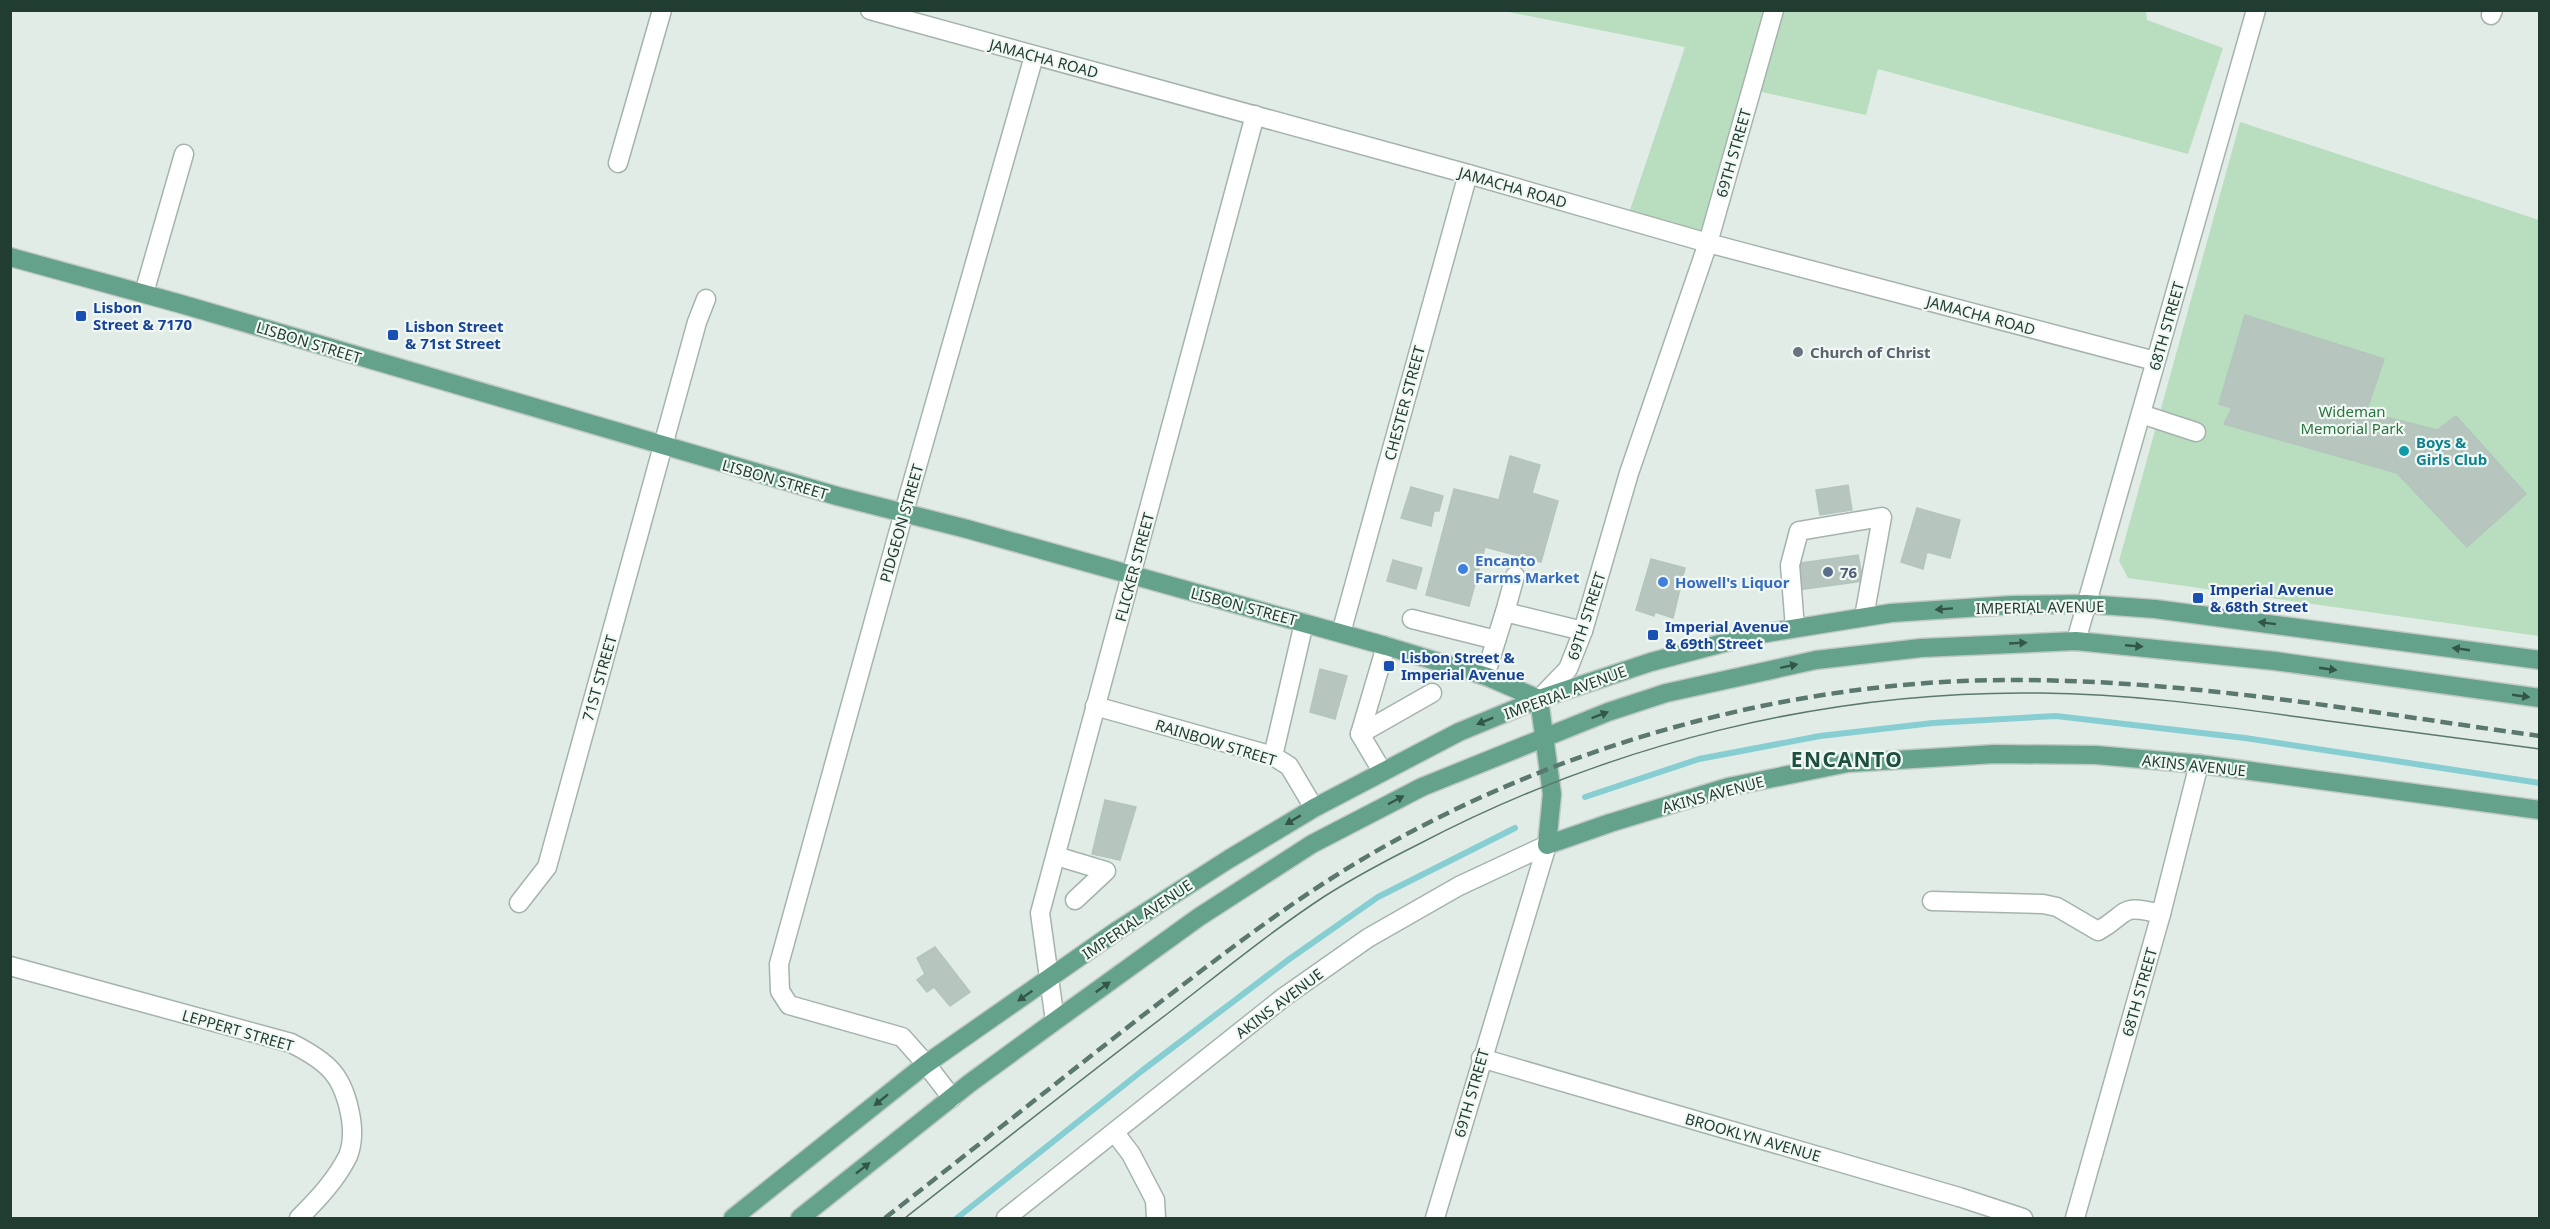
<svg xmlns="http://www.w3.org/2000/svg" width="2550" height="1229" viewBox="0 0 2550 1229" font-family="'Noto Sans',sans-serif">
	<style>
		.green { fill: #b9ddbf }
		.lines { fill: none; stroke-linecap: round; stroke-linejoin: round }
		.stream { stroke: #87ced2; stroke-width: 6 }
		.building { fill: #b6c6be; stroke: #b3c5bc; stroke-width: 1.5 }
		.minor-casing { stroke: #a4b4ac; stroke-width: 21 }
		.major-casing { stroke: #c1c9c6; stroke-width: 21 }
		.minor { stroke: #fff; stroke-width: 18 }
		.major { stroke: #64a28c; stroke-width: 18 }
		.tram { stroke: #5b786e; stroke-width: 1.5 }
		.rail { stroke: #5b786e; stroke-width: 4.5; stroke-dasharray: 12 6; stroke-linecap: butt }
		.oneway { fill: #325648 }
		.transit-dot { fill: #1a4fb4; stroke: #f1f8f4; stroke-width: 2 }
		.worship-dot { fill: #6b7280; stroke: #f1f8f4; stroke-width: 2 }
		.culture-dot { fill: #0f9aa8; stroke: #f1f8f4; stroke-width: 2 }
		.shop-dot { fill: #3f7fe0; stroke: #f1f8f4; stroke-width: 2 }
		.service-dot { fill: #5c6f8a; stroke: #f1f8f4; stroke-width: 2 }
		.labels { text-anchor: middle; dominant-baseline: central; stroke-width: 4.5; stroke-linejoin: round; paint-order: stroke }
		.street-label { font-size: 15px; fill: #213d32; stroke: #f1f8f4 }
		.transit-label { font-size: 15px; font-weight: bold; fill: #164399; stroke: #f1f8f4; text-anchor: start }
		.worship-label { font-size: 15px; font-weight: bold; fill: #5b616d; stroke: #f1f8f4; text-anchor: start }
		.park-label { font-size: 15px; fill: #2a7440; stroke: #f1f8f4 }
		.culture-label { font-size: 15px; font-weight: bold; fill: #0d838f; stroke: #f1f8f4; text-anchor: start }
		.shop-label { font-size: 15px; font-weight: bold; fill: #366cbe; stroke: #f1f8f4; text-anchor: start }
		.service-label { font-size: 15px; font-weight: bold; fill: #4e5e75; stroke: #f1f8f4; text-anchor: start }
		.district-label { font-size: 21px; font-weight: bold; letter-spacing: 1.5px; fill: #1c4f3e; stroke: #f1f8f4 }
	</style>
	<rect width="100%" height="100%" fill="#e1ece6"/>
	<!-- green -->
	<g class="green">
		<path d="M1504,11h642l1,9 76,28 -35,106 -310,-85 -12,46 -122,-27 -36,155 -81,-24 58,-172z"/>
		<path d="M2240,122l299,98v416l-411,-58 -9,-17z"/>
	</g>
	<g class="lines">
		<!-- stream -->
		<g class="stream">
			<path d="M1585,797l114,-38 121,-23 113,-13 123,-7 189,22 295,45"/>
			<path d="M957,1218l186,-148 145,-110 90,-63 137,-69"/>
		</g>
	</g>
	<!-- building -->
	<g class="building">
		<path d="M2245,315l139,44 -18,53 71,18 19,-14 70,78 -59,53 -70,-74 -173,-49 8,-16 -13,-4z"/>
		<path d="M1510,456l30,9 -8,28 26,8 -17,61 -56,-15 -16,59 -43,-11 28,-106 45,11z"/>
		<path d="M1848,485l4,25 -32,5 -4,-25z"/>
		<path d="M1411,487l32,9 -4,15h-5l-3,15 -30,-8z"/>
		<path d="M1917,508l43,12 -10,38 -23,-6 -4,17 -22,-7z"/>
		<path d="M1858,555l5,26 -65,9 -4,-26z"/>
		<path d="M1651,559l34,9 -12,50 -18,-6 -1,4 -18,-6z"/>
		<path d="M1393,560l29,8 -6,21 -29,-8z"/>
		<path d="M1320,669l27,7 -12,43 -25,-7z"/>
		<path d="M1105,800l31,7 -16,53 -28,-6z"/>
		<path d="M935,947l35,45 -20,14 -16,-19 -7,5 -10,-12 8,-6 -8,-16z"/>
	</g>
	<g class="lines">
		<!-- minor casing -->
		<g class="minor-casing">
			<g id="minor">
				<path d="M870,10l598,164 240,69 447,118"/>
				<path d="M2491,15l2,-5"/>
				<path d="M618,163l44,-153"/>
				<path d="M144,293l40,-139"/>
				<path d="M2141,414l55,18"/>
				<path d="M1505,612l10,-36"/>
				<path d="M1412,619l84,21"/>
				<path d="M1795,628l-5,-63 9,-34 83,-14 -18,100"/>
				<path d="M1341,633l127,-459"/>
				<path d="M2076,641l180,-631"/>
				<path d="M1485,676l20,-64 78,19"/>
				<path d="M1539,699l29,-30 15,-38 46,-158 79,-230 66,-233"/>
				<path d="M1095,706l178,50 16,10 25,42"/>
				<path d="M1360,734l72,-41"/>
				<path d="M1273,756l31,-133"/>
				<path d="M1382,771l-22,-37 26,-88"/>
				<path d="M1056,856l50,15 -31,29"/>
				<path d="M1932,901l111,3 14,3 41,24c32,-18 20,-28 63,-17"/>
				<path d="M519,903l28,-36 150,-545 9,-23"/>
				<path d="M10,966l281,77c38,19 53,33 60,76 2,13 2,24 -3,37 -12,24 -30,43 -49,62"/>
				<path d="M1055,1021l-15,-108 215,-798"/>
				<path d="M1481,1058l478,139 64,21"/>
				<path d="M952,1098l-26,-34 -24,-27 -113,-32 -9,-14 -1,-27 125,-452 130,-456"/>
				<path d="M1115,1133l16,21 24,46 1,18"/>
				<path d="M1006,1218l278,-221 84,-59 91,-52 88,-41"/>
				<path d="M1435,1218l112,-373"/>
				<path d="M2075,1218l86,-304 38,-150"/>
			</g>
		</g>
		<!-- major casing -->
		<g class="major-casing">
			<g id="major">
				<path d="M10,257l171,47 656,192 130,33 419,117 102,31 51,22"/>
				<path d="M1539,699l13,95 -5,51 63,-22 118,-36 120,-24 147,-9 101,1 103,9 341,46"/>
				<path d="M733,1218l193,-154 192,-134 111,-71 85,-51 145,-76 80,-33 112,-37 103,-27 137,-22 121,-8 74,-1 69,5 385,51"/>
				<path d="M800,1218l170,-135 85,-62 144,-104 113,-73 110,-57 186,-75 58,-19 150,-33 105,-12 155,-7 199,20 265,37"/>
			</g>
		</g>
		<!-- minor -->
		<use href="#minor" class="minor"/>
		<!-- major -->
		<use href="#major" class="major"/>
		<!-- tram -->
		<path class="tram" d="M905,1218c87,-68 174,-137 262,-204 52,-40 103,-82 158,-118 30,-19 62,-36 94,-52 191,-100 406,-154 621,-151 88,1 173,12 259,24 80,11 160,21 241,32"/>
		<!-- rail -->
		<path class="rail" d="M885,1218c86,-67 171,-135 257,-202 58,-44 115,-89 176,-129 200,-132 458,-208 697,-207 176,0 351,32 525,56"/>
	</g>
	<!-- one-way arrows -->
	<defs><path id="oneway-solid" d="M-6-.8H1V-3.2L6.5 0L1 3.2V.8H-6Z" transform="scale(1.5)"/></defs>
	<g class="oneway">
		<use href="#oneway-solid" transform="translate(1944 609) rotate(176)"/>
		<use href="#oneway-solid" transform="translate(2267 623) rotate(-173)"/>
		<use href="#oneway-solid" transform="translate(2018 643) rotate(-3)"/>
		<use href="#oneway-solid" transform="translate(2134 646) rotate(5)"/>
		<use href="#oneway-solid" transform="translate(2461 649) rotate(-172)"/>
		<use href="#oneway-solid" transform="translate(1789 666) rotate(-12)"/>
		<use href="#oneway-solid" transform="translate(2328 669) rotate(8)"/>
		<use href="#oneway-solid" transform="translate(2521 696) rotate(8)"/>
		<use href="#oneway-solid" transform="translate(1600 715) rotate(-21)"/>
		<use href="#oneway-solid" transform="translate(1485 721) rotate(158)"/>
		<use href="#oneway-solid" transform="translate(1396 800) rotate(-28)"/>
		<use href="#oneway-solid" transform="translate(1293 820) rotate(149)"/>
		<use href="#oneway-solid" transform="translate(1103 987) rotate(-36)"/>
		<use href="#oneway-solid" transform="translate(1025 996) rotate(145)"/>
		<use href="#oneway-solid" transform="translate(881 1100) rotate(141)"/>
		<use href="#oneway-solid" transform="translate(863 1168) rotate(-38)"/>
	</g>
	<!-- markers -->
	<g class="transit-dot">
		<rect x="75" y="310" width="12" height="12" rx="3"/>
		<rect x="387" y="329" width="12" height="12" rx="3"/>
		<rect x="2192" y="592" width="12" height="12" rx="3"/>
		<rect x="1647" y="629" width="12" height="12" rx="3"/>
		<rect x="1383" y="660" width="12" height="12" rx="3"/>
	</g>
	<circle class="worship-dot" cx="1798" cy="352" r="6"/>
	<circle class="culture-dot" cx="2404" cy="451" r="6"/>
	<g class="shop-dot">
		<circle cx="1463" cy="569" r="6"/>
		<circle cx="1663" cy="582" r="6"/>
	</g>
	<circle class="service-dot" cx="1828" cy="572" r="6"/>
	<g class="labels">
		<!-- street labels -->
		<g class="street-label">
			<text transform="translate(1044 58) rotate(15)">JAMACHA ROAD</text>
			<text transform="translate(1733 153) rotate(-74)">69TH STREET</text>
			<text transform="translate(1513 187) rotate(16)">JAMACHA ROAD</text>
			<text transform="translate(1981 315) rotate(15)">JAMACHA ROAD</text>
			<text transform="translate(2166 326) rotate(-74)">68TH STREET</text>
			<text transform="translate(309 342) rotate(17)">LISBON STREET</text>
			<text transform="translate(1404 403) rotate(-75)">CHESTER STREET</text>
			<text transform="translate(775 479) rotate(16)">LISBON STREET</text>
			<text transform="translate(901 523) rotate(-74)">PIDGEON STREET</text>
			<text transform="translate(1134 567) rotate(-75)">FLICKER STREET</text>
			<text transform="translate(1244 606) rotate(15)">LISBON STREET</text>
			<text transform="translate(2040 607) rotate(-1)">IMPERIAL AVENUE</text>
			<text transform="translate(1586 616) rotate(-72)">69TH STREET</text>
			<text transform="translate(599 678) rotate(-74)">71ST STREET</text>
			<text transform="translate(1565 692) rotate(-20)">IMPERIAL AVENUE</text>
			<text transform="translate(1216 742) rotate(17)">RAINBOW STREET</text>
			<text transform="translate(2194 765) rotate(6)">AKINS AVENUE</text>
			<text transform="translate(1713 794) rotate(-15)">AKINS AVENUE</text>
			<text transform="translate(1137 919) rotate(-34)">IMPERIAL AVENUE</text>
			<text transform="translate(2139 992) rotate(-74)">68TH STREET</text>
			<text transform="translate(1279 1003) rotate(-37)">AKINS AVENUE</text>
			<text transform="translate(238 1030) rotate(16)">LEPPERT STREET</text>
			<text transform="translate(1471 1093) rotate(-74)">69TH STREET</text>
			<text transform="translate(1753 1137) rotate(16)">BROOKLYN AVENUE</text>
		</g>
		<!-- transit labels -->
		<g class="transit-label">
			<text x="93" y="307">Lisbon<tspan x="93" dy="17">Street &amp; 7170</tspan></text>
			<text x="405" y="326">Lisbon Street<tspan x="405" dy="17">&amp; 71st Street</tspan></text>
			<text x="2210" y="589">Imperial Avenue<tspan x="2210" dy="17">&amp; 68th Street</tspan></text>
			<text x="1665" y="626">Imperial Avenue<tspan x="1665" dy="17">&amp; 69th Street</tspan></text>
			<text x="1401" y="657">Lisbon Street &amp;<tspan x="1401" dy="17">Imperial Avenue</tspan></text>
		</g>
		<!-- worship labels -->
		<g class="worship-label">
			<text x="1810" y="352">Church of Christ</text>
		</g>
		<!-- park labels -->
		<g class="park-label">
			<text x="2352" y="411">Wideman<tspan x="2352" dy="17">Memorial Park</tspan></text>
		</g>
		<!-- culture labels -->
		<g class="culture-label">
			<text x="2416" y="442">Boys &amp;<tspan x="2416" dy="17">Girls Club</tspan></text>
		</g>
		<!-- shop labels -->
		<g class="shop-label">
			<text x="1475" y="560">Encanto<tspan x="1475" dy="17">Farms Market</tspan></text>
			<text x="1675" y="582">Howell's Liquor</text>
		</g>
		<!-- service labels -->
		<g class="service-label">
			<text x="1840" y="572">76</text>
		</g>
		<!-- district labels -->
		<g class="district-label">
			<text x="1847" y="759">ENCANTO</text>
		</g>
	</g>
	<!-- border -->
	<rect width="2550" height="1229" fill="none" stroke="#213d32" stroke-width="24"/>
</svg>
